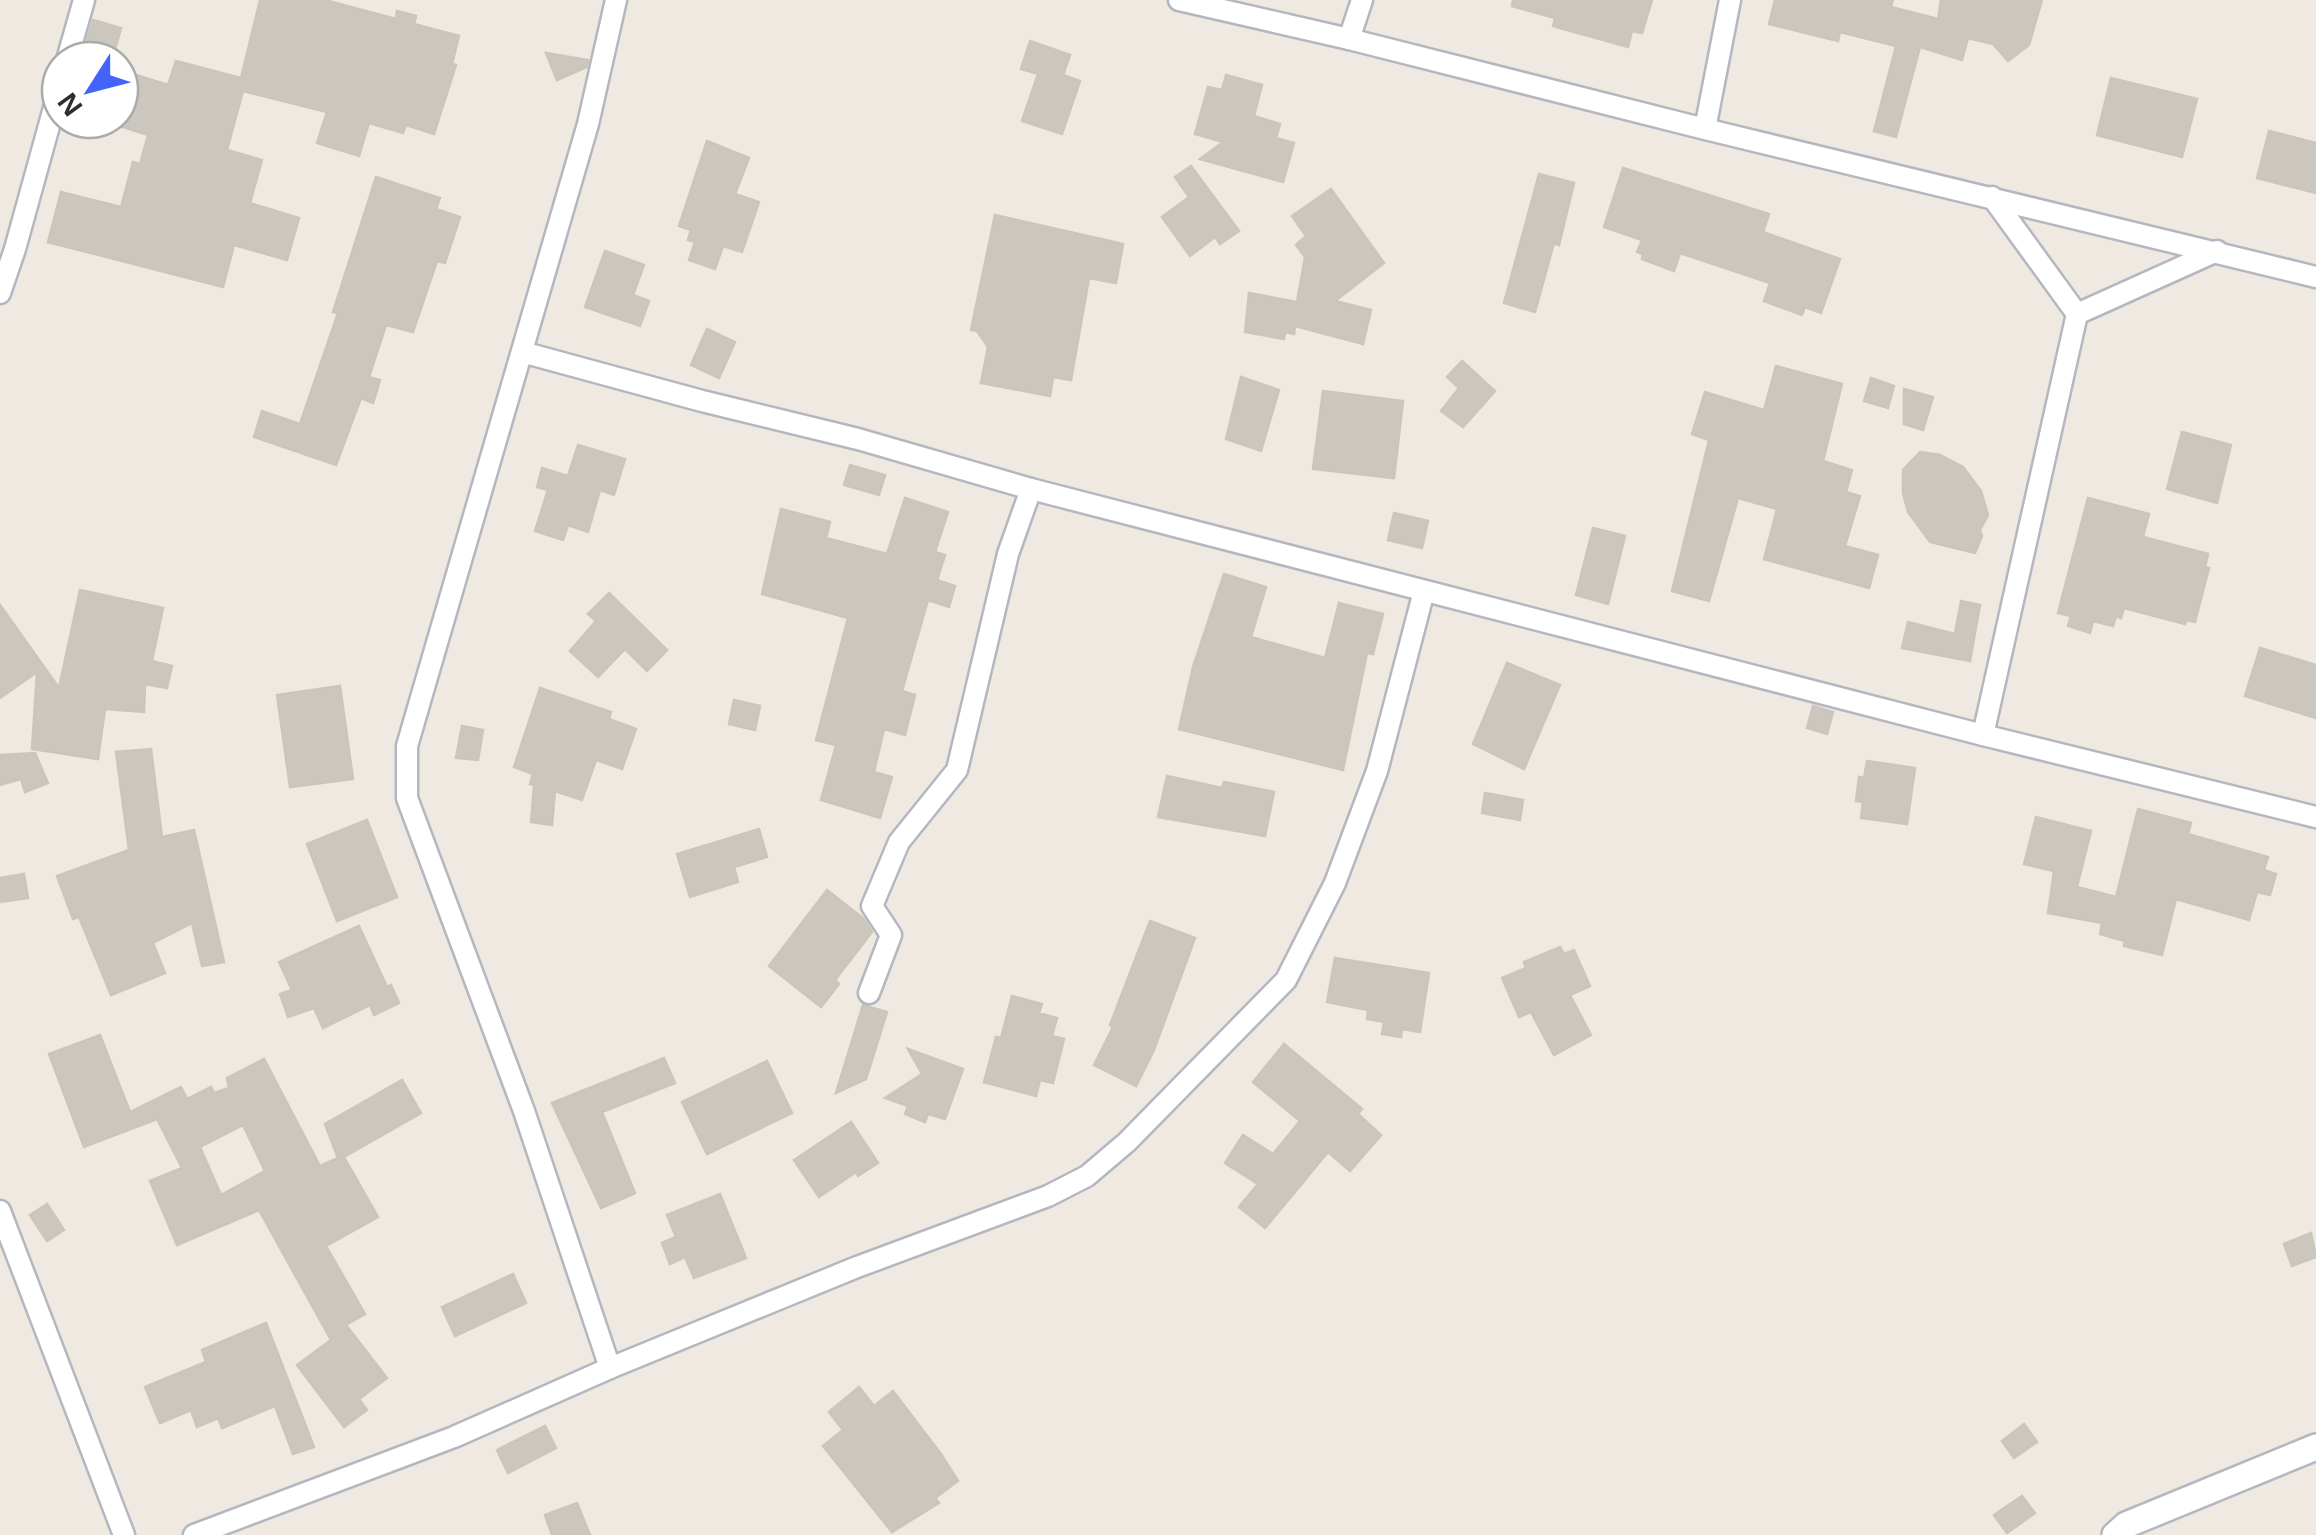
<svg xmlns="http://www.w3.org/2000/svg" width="2316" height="1535" viewBox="0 0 2316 1535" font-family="Helvetica,sans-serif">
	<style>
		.building { fill: #cbc7bf; stroke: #cbc5ba; stroke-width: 2.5; fill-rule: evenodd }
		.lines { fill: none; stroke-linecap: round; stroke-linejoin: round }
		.minor-casing { stroke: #b4b7c1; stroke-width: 25 }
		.tertiary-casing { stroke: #b4b7c1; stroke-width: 30 }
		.minor { stroke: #fff; stroke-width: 20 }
		.tertiary { stroke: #fff; stroke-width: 25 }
	</style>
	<rect width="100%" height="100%" fill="#efe9e1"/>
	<!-- building -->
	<g class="building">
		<path d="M260,0h65l71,19 1,-8 19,5 -2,8 45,12 -7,28 4,1 -22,69 -28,-9 -3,8 -34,-10 -10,33 -42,-13 10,-31 -84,-21 -16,59 35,10 -12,43 49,15 -12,42 -53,-15 -11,42 -175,-45 13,-50 60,15 12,-45 7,2 8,-29 -28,-9v-56l48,15 8,-24 65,17z"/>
		<path d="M1513,0h139l-10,33 -10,-2 -4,16 -75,-21 2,-8 -43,-12z"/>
		<path d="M1775,0h118l-2,7 47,12 3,-19h101l-13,45 -21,16 -15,-17 -25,-6 -6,22 -42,-13 -24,90 -22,-6 22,-85 -56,-14 -2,9 -69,-17z"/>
		<path d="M93,20l28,8 -9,32 -30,-3z"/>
		<path d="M1030,41l40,14 -7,20 17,6 -18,53 -40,-13 16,-47 -17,-5z"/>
		<path d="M546,53l42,7 -1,7 -30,13z"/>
		<path d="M1226,75l36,10 -8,31 26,8 -4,14 18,5 -11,39 -83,-23 23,-17 -28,-8 13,-47 14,3z"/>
		<path d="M2111,78l86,21 -15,58 -85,-22z"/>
		<path d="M2269,131l47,12v50l-59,-15z"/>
		<path d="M707,141l42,17 -14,36 24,8 -17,50 -19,-6 -8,23 -26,-9 6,-18 -7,-2 3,-10 -12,-4z"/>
		<path d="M1191,166l48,65 -19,13 -5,-7 -25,19 -28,-39 27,-20 -14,-20z"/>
		<path d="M1623,168l146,46 -6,18 77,27 -19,54 -16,-6 -3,8 -38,-14 6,-18 -90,-30 -6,18 -32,-12 1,-5 -6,-2 5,-12 -38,-13z"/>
		<path d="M1539,174l35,9 -15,62 -5,-2 -19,69 -31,-9z"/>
		<path d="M376,177l64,21 -4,11 24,8 -15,46 -8,-2 -24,71 -27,-7 -17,52 11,3 -7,23 -12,-5 -25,67 -82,-28 8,-26 38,13 38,-111 -5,-1z"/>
		<path d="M1331,189l53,74 -49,38 36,9 -8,34 -68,-18 -1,8 -9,-2 -1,7 -39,-7 4,-39 48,9 8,-45 -9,-12 10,-9 -14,-20z"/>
		<path d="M995,215l128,29 -7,39 -27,-5 -18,102 -18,-3 -3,19 -69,-13 7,-36 -11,-16 -6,-1z"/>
		<path d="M605,251l39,14 -11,30 16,6 -9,25 -55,-19z"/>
		<path d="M707,329l28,13 -16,36 -28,-13z"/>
		<path d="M1462,361l33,30 -32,36 -22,-16 18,-23 -12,-11z"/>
		<path d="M1776,366l66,18 -19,77 29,9 -6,22 14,4 -15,50 33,9 -9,33 -105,-29 13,-50 -39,-11 -29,103 -37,-10 37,-151 -17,-6 13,-42 59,18z"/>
		<path d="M1241,377l38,13 -18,61 -35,-12z"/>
		<path d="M1871,378l23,8 -6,22 -24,-7z"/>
		<path d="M1904,389l29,8 -10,33 -19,-6z"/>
		<path d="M1323,391l80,10 -9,77 -81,-9z"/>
		<path d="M2182,432l49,13 -14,58 -50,-14z"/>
		<path d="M578,445l47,14 -11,36 -14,-5 -12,42 -20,-7 -5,15 -28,-9 13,-41 -11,-3 5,-19 26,8z"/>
		<path d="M1920,452l20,3 23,12 18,24 7,24 -8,15 2,6 -7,17 -45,-11 -22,-30 -5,-19v-23z"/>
		<path d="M850,465l35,10 -6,20 -35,-10z"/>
		<path d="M905,498l43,14 -13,40 10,3 -8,25 18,6 -6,21 -21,-7 -26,91 13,4 -10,40 -21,-6 -10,43 18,5 -12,41 -59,-18 15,-55 -20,-5 32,-122 -86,-24 19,-85 49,13 -4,16 61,16z"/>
		<path d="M2088,498l61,16 -6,23 65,17 -3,13 4,1 -14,54 -8,-2 -2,4 -61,-16 -3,10 -5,-2 -3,10 -20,-5 -3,12 -22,-7 3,-10 -13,-3z"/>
		<path d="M1394,513l34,8 -6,27 -34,-8z"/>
		<path d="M1593,528l32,8 -17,68 -32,-9z"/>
		<path d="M1224,574l42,13 -15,50 74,21 14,-55 44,11 -10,40 -6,-1 -24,117 -164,-41 14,-62z"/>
		<path d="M80,590l83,18 -11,53 20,5 -5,22 -22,-4 -1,28 -39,-3 -7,50 -66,-10 5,-77 -37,26v-93l59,83z"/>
		<path d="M609,593l58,57 -20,21 -22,-22 -27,28 -28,-26 26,-30 -8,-7z"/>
		<path d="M1961,601l19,4 -10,56 -68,-13 6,-26 47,12z"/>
		<path d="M2260,648l56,17v53l-71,-22z"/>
		<path d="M1507,663l53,22 -36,84 -51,-25z"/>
		<path d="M340,686l13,93 -63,8 -13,-92z"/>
		<path d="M540,688l71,24 -2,7 27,10 -14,40 -26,-9 -14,40 -27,-9 -3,34 -21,-3 3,-37 -4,-1 3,-10 -19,-7z"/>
		<path d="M734,700l26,6 -5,24 -26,-6z"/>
		<path d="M1813,706l20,6 -6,22 -20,-6z"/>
		<path d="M462,726l21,4 -5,30 -22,-2z"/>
		<path d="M151,749l11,88 32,-7 30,132 -22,4 -10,-43 -39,20 12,30 -54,22 -32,-78 -6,2 -16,-43 72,-26 -13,-98z"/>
		<path d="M35,753l13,30 -23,9 -4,-13 -21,6v-30z"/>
		<path d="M1867,761l48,7 -8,56 -46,-6 2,-16 -7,-1 3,-24 5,1z"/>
		<path d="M1167,776l55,12 2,-6 50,10 -9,44 -107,-19z"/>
		<path d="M1485,793l38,7 -3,20 -38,-7z"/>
		<path d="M2138,809l53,14 -3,11 80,23 -4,13 12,4 -6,21 -13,-3 -8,28 -73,-21 -14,56 -38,-9 1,-5 -25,-7 2,-11 -54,-10 6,-42 -30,-7 12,-47 55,14 -14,56 39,10z"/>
		<path d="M367,820l30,77 -60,24 -30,-77z"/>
		<path d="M759,829l8,28 -33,10 4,15 -48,15 -13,-43z"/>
		<path d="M24,874l4,24 -28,4v-24z"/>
		<path d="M827,890l37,29 8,13 -37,48 4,4 -18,23 -52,-41z"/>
		<path d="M1150,921l45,17 -41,112 -18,36 -42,-21 19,-38 -3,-2z"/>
		<path d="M359,926l28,61 4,-2 8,18 -25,12 -4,-10 -47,23 -9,-20 -26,9 -8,-23 12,-4 -13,-28z"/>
		<path d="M1560,947l4,7 10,-4 16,36 -20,9 21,40 -37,20 -23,-43 -12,5 -17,-39 24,-10 -2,-6z"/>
		<path d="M1335,958l94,15 -9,59 -18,-3 -1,8 -19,-3 2,-12 -17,-3 1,-9 -41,-8z"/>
		<path d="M1012,996l30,8 -3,9 18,5 -5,18 12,3 -11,44 -13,-3 -4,16 -52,-14 12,-45 5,1z"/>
		<path d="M863,1005l24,7 -21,67 -30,14z"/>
		<path d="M100,1035l30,77 51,-25 6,12 24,-12 3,6 15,-5 -2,-10 37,-19 56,107 18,-8 -13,-34 77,-44 19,33 -77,44 34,60 -52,29 39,68 -19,11 41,53 -28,21 8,11 -23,17 -47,-62 34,-25 -72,-130 -82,35 -27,-64 32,-13 -25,-49 -73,28 -35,-93zM243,1125l22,46 -44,24 -21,-48z"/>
		<path d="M1284,1044l78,65 -4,5 23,21 -31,36 -22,-19 -63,76 -26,-21 19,-23 -33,-21 18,-28 30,19 27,-33 -47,-39z"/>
		<path d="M908,1049l55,20 -18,50 -17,-5 -3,8 -20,-8 3,-8 -23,-8 37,-24z"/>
		<path d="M664,1058l11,25 -73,29 33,81 -34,15 -49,-105z"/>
		<path d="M767,1061l25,52 -85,41 -25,-52z"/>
		<path d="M851,1122l27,41 -20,13 -2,-4 -37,25 -25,-37z"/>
		<path d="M720,1194l26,64 -52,20 -9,-21 -15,7 -8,-21 14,-6 -9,-22z"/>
		<path d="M47,1204l17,26 -17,11 -17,-26z"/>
		<path d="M2311,1233l5,24 -24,9 -8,-22z"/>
		<path d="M513,1274l13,29 -71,33 -13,-29z"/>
		<path d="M266,1323l48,124 -21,7 -18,-48 -53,22 -4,-10 -21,9 -6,-17 -31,13 -15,-36 61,-25 -4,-12z"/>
		<path d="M859,1387l15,19 19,-15 48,63 17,27 -23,17 4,5 -47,29 -69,-86 20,-16 -14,-18z"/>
		<path d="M2024,1424l13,18 -23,16 -12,-17z"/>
		<path d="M545,1426l11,22 -48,25 -11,-23z"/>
		<path d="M2022,1496l13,17 -28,20 -13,-18z"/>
		<path d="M577,1503l13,32h-38l-7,-20z"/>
	</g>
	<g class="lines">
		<!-- minor casing -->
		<g class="minor-casing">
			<g id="minor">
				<path d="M1179,0l170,39 356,90 611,148"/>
				<path d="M1349,39l13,-39"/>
				<path d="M67,60l17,-60"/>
				<path d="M1705,129l25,-129"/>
				<path d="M0,293l15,-44 45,-163"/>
				<path d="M2077,314l140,-63"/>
				<path d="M522,352l180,49 156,38 173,50 952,246 333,82"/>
				<path d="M1983,735l94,-421 -85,-117"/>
				<path d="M869,993l22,-58 -19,-29 27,-64 58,-72 51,-216 23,-65"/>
				<path d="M0,1211l124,324"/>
				<path d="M610,1368l-86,-257 -117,-313v-52l181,-622 28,-124"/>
				<path d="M194,1535l260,-98 156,-69 247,-101 191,-71 39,-20 40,-34 159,-162 49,-97 42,-112 47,-180"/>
			</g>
		</g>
		<!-- tertiary casing -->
		<g class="tertiary-casing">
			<path id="tertiary" d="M2115,1535l11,-10 190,-78"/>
		</g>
		<!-- minor -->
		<use href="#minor" class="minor"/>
		<!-- tertiary -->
		<use href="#tertiary" class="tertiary"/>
	</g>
	<!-- north arrow -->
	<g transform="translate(90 90) rotate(234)"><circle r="48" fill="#ffffff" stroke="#ababab" stroke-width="2.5"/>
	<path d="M0-8L18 38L0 25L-18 38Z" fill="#4264fb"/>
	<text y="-15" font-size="28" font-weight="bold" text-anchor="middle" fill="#2e2e2e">N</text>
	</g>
</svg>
